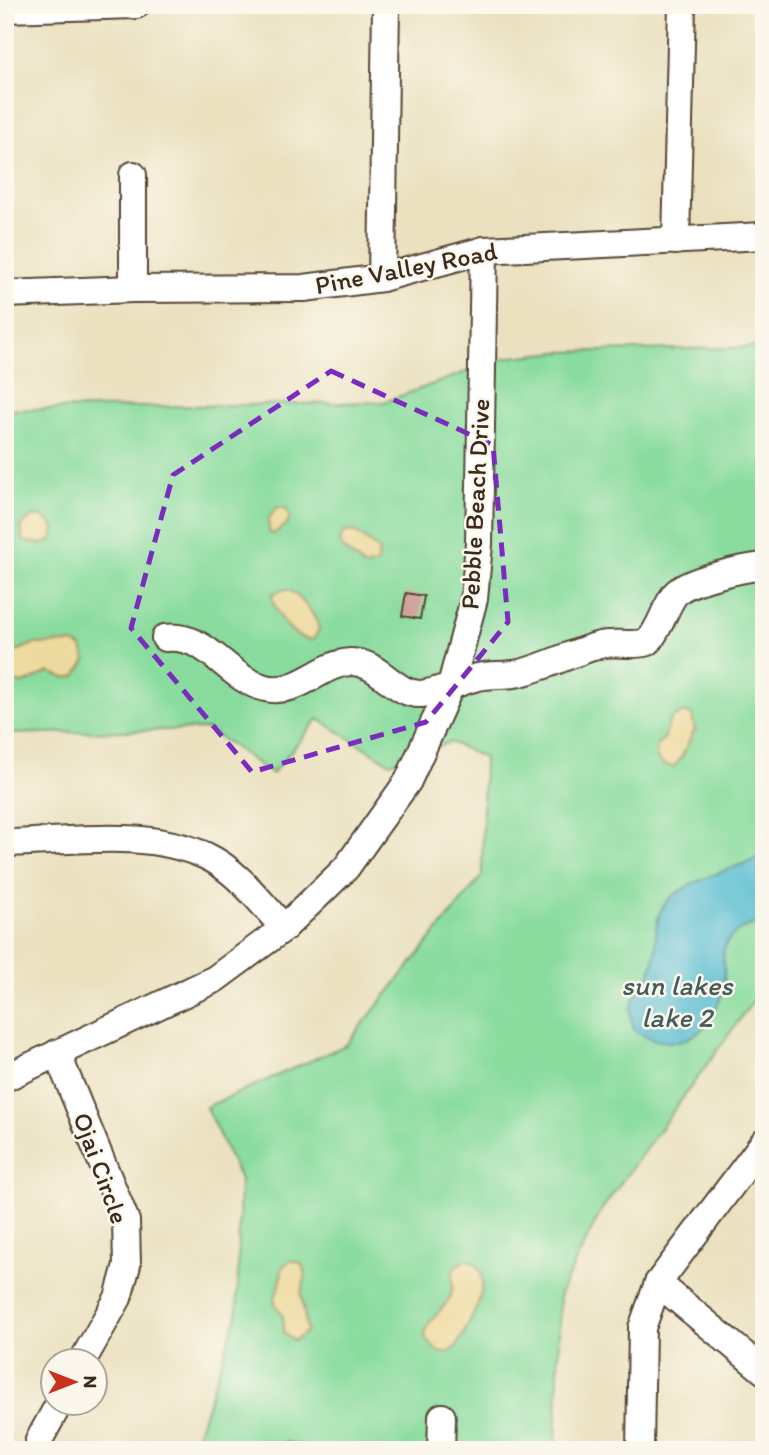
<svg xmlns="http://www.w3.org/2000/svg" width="769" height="1455" viewBox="0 0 769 1455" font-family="Itim,sans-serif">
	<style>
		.green { fill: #89dc9e; stroke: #62835e; stroke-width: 2 }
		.sand { fill: #eeda9e; stroke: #94825e; stroke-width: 2 }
		.water { fill: #54bcd1; stroke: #487378; stroke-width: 2 }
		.building { fill: #cf9d98 }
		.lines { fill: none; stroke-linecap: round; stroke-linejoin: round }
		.minor-casing { stroke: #554536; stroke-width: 30 }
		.minor { stroke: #fff; stroke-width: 26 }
		.marked { fill: none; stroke: #7b2cbf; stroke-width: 5; stroke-dasharray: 14 9; stroke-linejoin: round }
		.labels { text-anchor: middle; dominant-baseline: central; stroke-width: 5; stroke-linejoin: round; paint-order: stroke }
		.street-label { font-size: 26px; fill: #3b2a1e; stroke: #fbf7ec }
		.water-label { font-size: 28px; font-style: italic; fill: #445d5d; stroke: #fbf7ec }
	</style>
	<rect width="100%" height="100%" fill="#fbf7ec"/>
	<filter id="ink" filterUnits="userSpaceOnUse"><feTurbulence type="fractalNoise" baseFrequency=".0143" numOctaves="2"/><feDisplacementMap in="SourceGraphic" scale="14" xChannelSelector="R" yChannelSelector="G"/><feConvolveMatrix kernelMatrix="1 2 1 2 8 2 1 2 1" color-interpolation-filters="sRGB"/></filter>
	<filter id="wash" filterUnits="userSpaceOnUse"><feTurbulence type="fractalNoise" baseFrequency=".00686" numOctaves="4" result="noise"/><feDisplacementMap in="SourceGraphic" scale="28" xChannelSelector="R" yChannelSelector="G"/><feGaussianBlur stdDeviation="1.57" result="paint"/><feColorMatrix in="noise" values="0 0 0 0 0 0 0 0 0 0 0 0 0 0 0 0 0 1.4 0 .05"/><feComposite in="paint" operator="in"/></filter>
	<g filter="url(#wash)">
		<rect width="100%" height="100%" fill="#ebe1bf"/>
		<!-- green -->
		<path class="green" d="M764,347v639l-162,223 -42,84 -4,157h-364l45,-135 3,-136 -34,-72 140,-62 136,-169 2,-118 -34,-16 -60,21 -72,-44 -46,55 -64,-45 -203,5v-324l379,-8 120,-44 53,-6z"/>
		<!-- sand -->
		<g class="sand">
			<path d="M277,507l9,1 4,9 -4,8 -13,9 -4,-2v-14z"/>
			<path d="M31,517c11,-2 17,1 23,11l-2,12 -9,4 -20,-3 -2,-14z"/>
			<path d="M346,531l9,1 24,18 -2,14 -12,3 -23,-19 -2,-9z"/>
			<path d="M285,589c13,3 32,27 34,40l-5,10c-20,4 -41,-27 -42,-45z"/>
			<path d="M74,643l8,5 4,12 -10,16 -10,2 -18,-6 -24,12 -19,-3v-28h7l21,-9z"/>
			<path d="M684,712l8,3 3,15c-8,12 -10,27 -22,37l-11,-3 -6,-7v-10l9,-10 5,-18z"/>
			<path d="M467,1259c35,13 0,69 -11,88l-7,5 -9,1 -15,-15c0,-20 18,-25 26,-43 4,-10 0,-18 3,-28z"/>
			<path d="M291,1260l10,3 5,11 -5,21 6,36 -13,10 -10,-8 -1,-17 -8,-12v-7l6,-16 1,-14z"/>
		</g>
		<!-- water -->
		<g class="water">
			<path d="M764,855v67c-13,1 -29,9 -36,19 -9,13 -2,29 -4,43 -9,48 -44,74 -89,47 -12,-26 3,-36 15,-58 9,-18 3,-39 9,-58 12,-34 75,-44 105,-60z"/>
			<path d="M286,1442l32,8h-47z"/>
		</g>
		<g id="blocks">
			<!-- building -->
			<path class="building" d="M406,593l18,3 -4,23 -18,-3z"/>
		</g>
	</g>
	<g filter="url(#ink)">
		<use href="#blocks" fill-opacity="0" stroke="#554536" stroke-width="2"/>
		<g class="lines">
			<!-- minor casing -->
			<g class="minor-casing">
				<g id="minor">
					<path d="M5,9l131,-4"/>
					<path d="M133,175v114"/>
					<path d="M676,241l6,-236"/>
					<path d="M382,278l4,-273"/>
					<path d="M5,294l128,-5 171,-1 78,-10 102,-28 280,-14"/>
					<path d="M165,638c44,-5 60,40 100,50 33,8 55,-24 85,-26 29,-1 44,33 71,32 20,-2 38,-13 57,-17 13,-3 28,-1 42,-4 28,-7 53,-21 80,-28 16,-4 32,2 48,-3 13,-15 16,-33 27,-48 11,-14 70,-26 89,-28"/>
					<path d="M5,843c65,-1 140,-15 201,13 31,14 55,47 78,72"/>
					<path d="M57,1053l69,168 1,44 -9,33 -35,62"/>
					<path d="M5,1078l210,-99 69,-51 62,-60 62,-87 43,-96 23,-86 5,-55 5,-294"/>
					<path d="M658,1283l106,88"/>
					<path d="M39,1440l21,-38"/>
					<path d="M441,1450l1,-33"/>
					<path d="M640,1450l2,-122 16,-45 106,-141"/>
				</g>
			</g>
			<!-- minor -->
			<use href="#minor" class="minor"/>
		</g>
	</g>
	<!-- marked area -->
	<path class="marked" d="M331,371l162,74 15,177 -82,100 -174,50 -121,-144 42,-153z"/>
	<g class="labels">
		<!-- street labels -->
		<g class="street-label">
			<text transform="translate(406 268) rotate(-11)">Pine Valley Road</text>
			<text transform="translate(475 504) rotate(-87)">Pebble Beach Drive</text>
			<text transform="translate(101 1168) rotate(70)">Ojai Circle</text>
		</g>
		<!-- water labels -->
		<g class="water-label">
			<text x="677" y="985">sun lakes<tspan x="677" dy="32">lake 2</tspan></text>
		</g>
	</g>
	<!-- margin -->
	<rect width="769" height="1455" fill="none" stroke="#fbf7ec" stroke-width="28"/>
	<!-- north arrow -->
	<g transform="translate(74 1382) rotate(90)"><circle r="33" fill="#fbf7ec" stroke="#aea59a" stroke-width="2"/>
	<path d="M0-5L12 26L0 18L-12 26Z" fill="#c8321e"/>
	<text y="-10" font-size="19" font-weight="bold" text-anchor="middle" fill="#3b2a1e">N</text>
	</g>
</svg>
